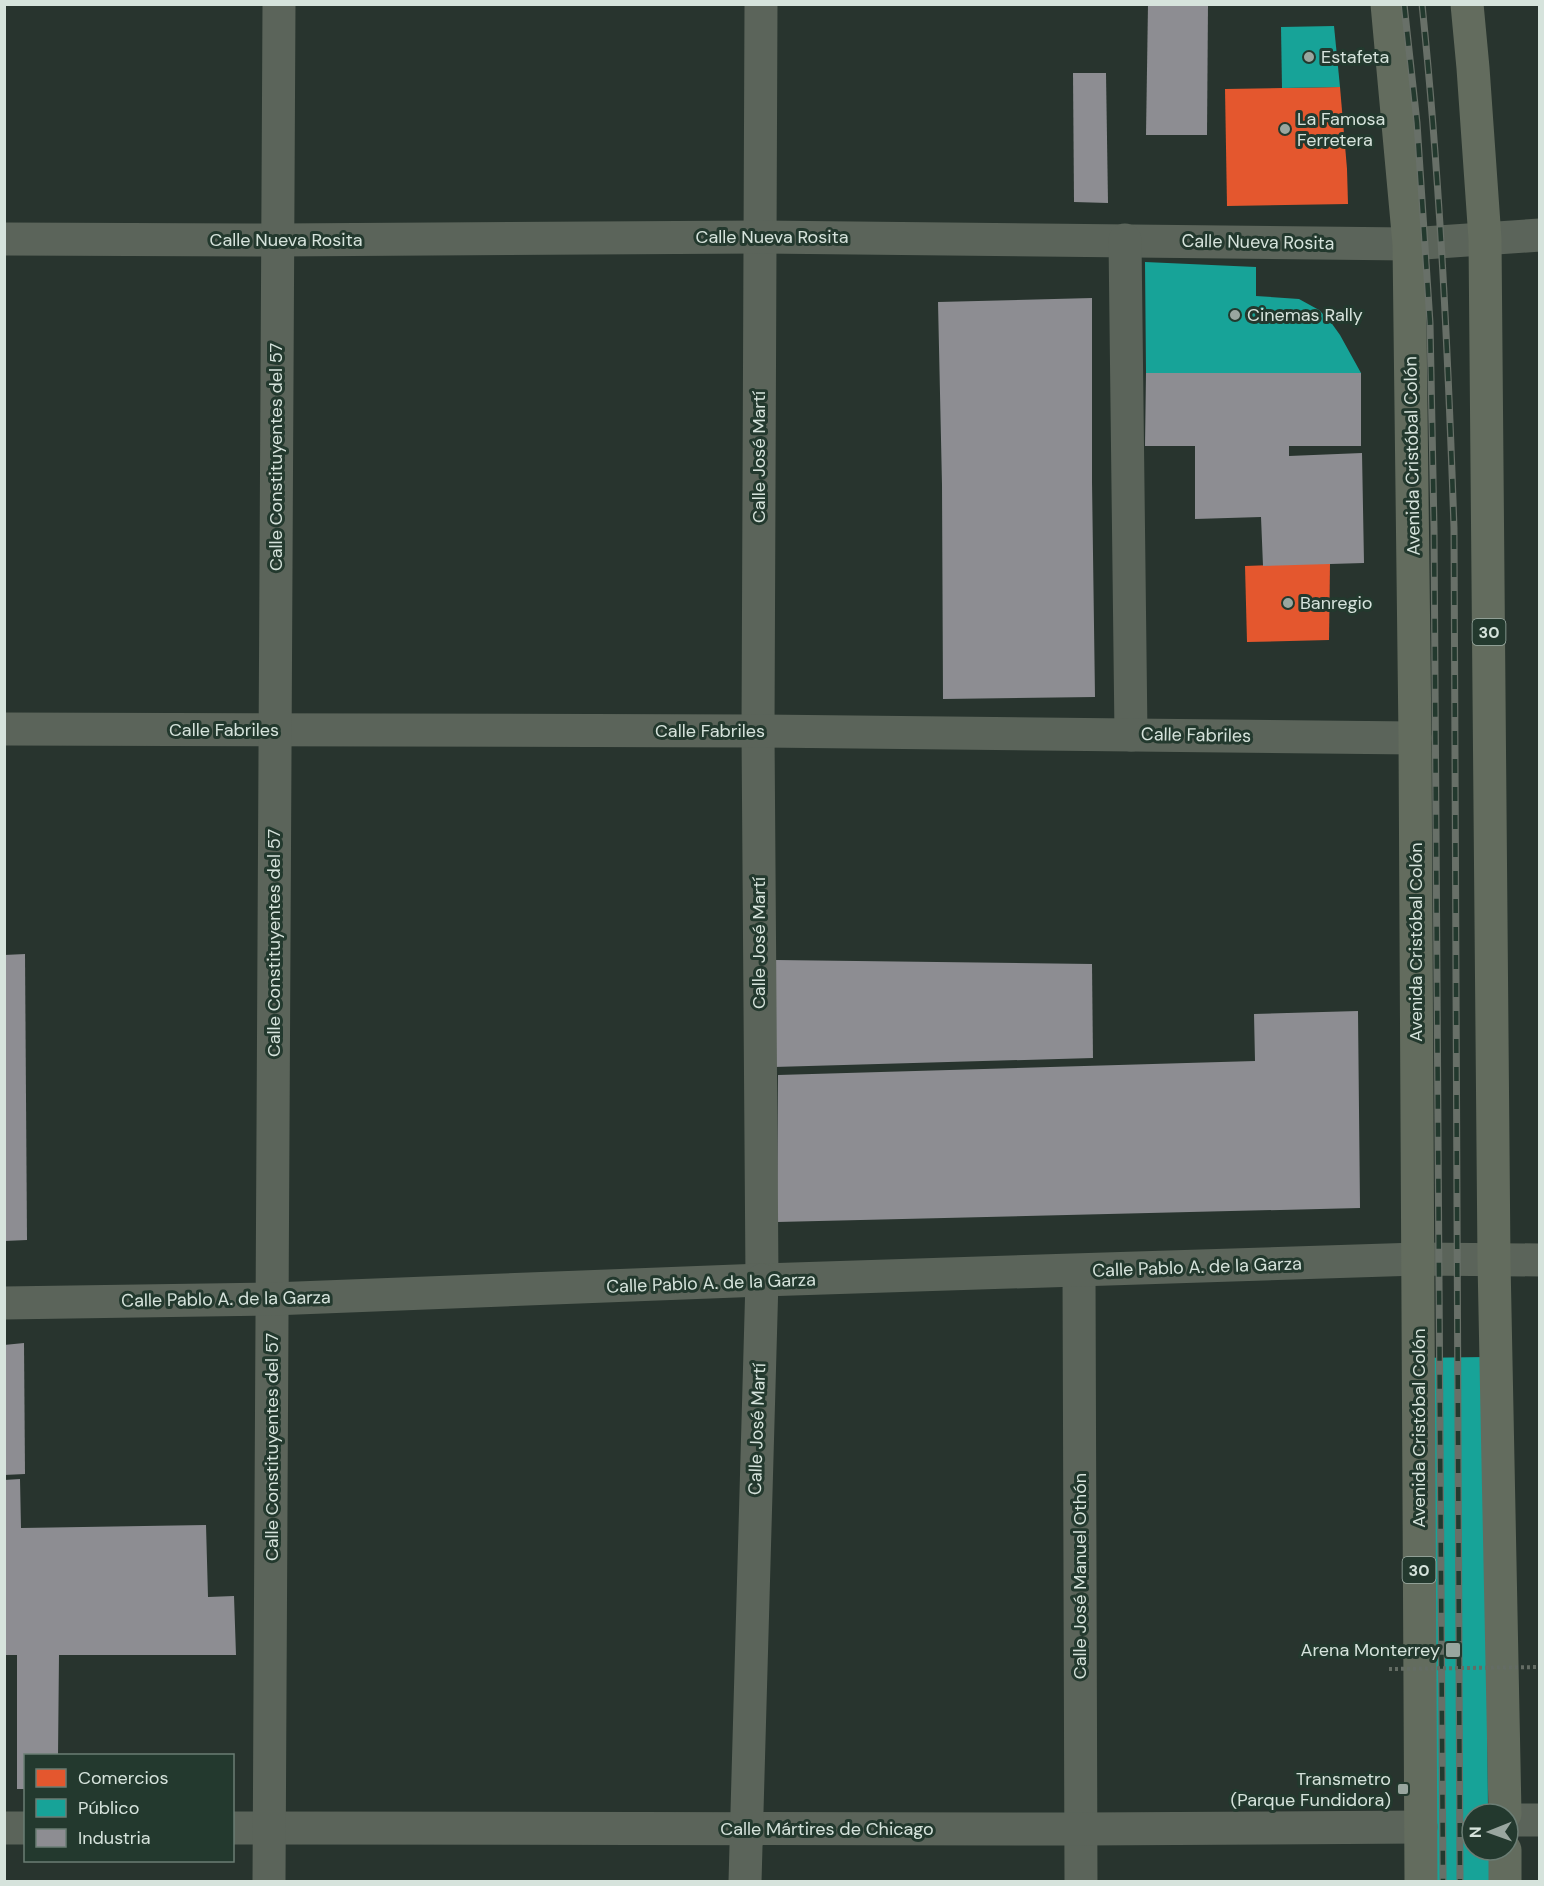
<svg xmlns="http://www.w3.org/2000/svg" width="1544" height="1886" viewBox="0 0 1544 1886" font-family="'DM Sans',sans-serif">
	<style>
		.shops { fill: #e4572e }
		.public { fill: #17a398 }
		.industry { fill: #8d8d92 }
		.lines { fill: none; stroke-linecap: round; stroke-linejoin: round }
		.minor { stroke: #5b645a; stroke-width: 33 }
		.tertiary { stroke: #5b645a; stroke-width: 33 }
		.primary { stroke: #636c5e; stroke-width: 33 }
		.rail-casing { stroke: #687068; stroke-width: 7 }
		.rail { stroke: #23392e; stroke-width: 4.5; stroke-dasharray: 14; stroke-linecap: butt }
		.path-bridge { stroke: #646c64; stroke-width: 4; stroke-dasharray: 3 3; stroke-linecap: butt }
		.poi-dot { fill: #99a69f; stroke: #23392e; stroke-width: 2 }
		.labels { text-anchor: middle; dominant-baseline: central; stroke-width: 6; stroke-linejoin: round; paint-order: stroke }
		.shield { fill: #23392e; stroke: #a0b0a8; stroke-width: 1.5 }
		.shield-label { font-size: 16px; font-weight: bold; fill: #d6e3dc }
		.poi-label { font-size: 18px; fill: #d6e3dc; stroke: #23392e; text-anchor: start }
		.street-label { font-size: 18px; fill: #d6e3dc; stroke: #23392e }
	</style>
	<rect width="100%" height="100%" fill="#28342e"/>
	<!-- shops -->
	<g class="shops">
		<path d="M1340,87l7,82 1,35 -121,2 -2,-117z"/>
		<path d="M1330,563l-1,77 -82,2 -2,-76z"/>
	</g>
	<!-- public -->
	<g class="public">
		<path d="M1334,26l6,61 -58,1 -1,-61z"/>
		<path d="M1145,262l111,5v29l43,3 20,11 11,11 10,14 21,38h-215z"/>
		<path d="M1485,1357l3,457h-16v36h17v32h-73l-4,-524z"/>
	</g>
	<!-- industry -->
	<g class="industry">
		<path d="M1148,4h60l-1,131h-61z"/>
		<path d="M1073,73h33l2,130 -34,-1z"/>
		<path d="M1092,298v184l3,215 -152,2 -1,-214 -4,-183z"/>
		<path d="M1146,373h215v73h-72v10l73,-3 2,110 -101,3 -2,-49 -66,2v-73h-50z"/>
		<path d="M25,954l2,286 -23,1v-286z"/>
		<path d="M776,960l316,4 1,94 -319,9z"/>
		<path d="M1358,1011l2,197 -583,14 1,-147 477,-14 -1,-47z"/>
		<path d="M24,1343l1,131 -21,1v-130z"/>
		<path d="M20,1479l1,49 185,-3 2,72 26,-1 2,59h-177l-1,101h-32v33h-9v-134h-13v-175z"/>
	</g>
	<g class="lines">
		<!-- minor -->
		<g class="minor">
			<path d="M761,4l-3,727 4,549"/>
			<path d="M4,239l273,1 484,-3 648,7 131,-9"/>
			<path d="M1125,240l6,495"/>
			<path d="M4,729l754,2 657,7"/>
			<path d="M1079,1271l2,611"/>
			<path d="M1508,1820h32"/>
			<path d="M4,1828h22"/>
			<path d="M232,1828l849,1 340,-2"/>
			<path d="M269,1882l10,-1878"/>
		</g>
		<!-- tertiary -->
		<g class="tertiary">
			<path d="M4,1303l268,-4 490,-19 656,-21 122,1"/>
			<path d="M745,1882l17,-602"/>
		</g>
		<!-- primary -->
		<g class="primary">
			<path d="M1387,4l22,240 6,494 6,1144"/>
			<path d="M1467,4l6,64 12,171 9,1022 11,553"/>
			<path d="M1505,1850v32"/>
		</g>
		<!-- rail casing -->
		<g class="rail-casing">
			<g id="rail">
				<path d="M1404,4l13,119 13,200 4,205 9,1354"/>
				<path d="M1422,4c18,175 26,349 32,524l6,1354"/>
			</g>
		</g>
		<!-- rail -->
		<use href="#rail" class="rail"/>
		<!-- path-bridge -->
		<path class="path-bridge" d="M1389,1669l151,-2"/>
	</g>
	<!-- markers -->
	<g class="poi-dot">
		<circle cx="1309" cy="57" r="6"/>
		<circle cx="1285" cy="129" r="6"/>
		<circle cx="1235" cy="315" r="6"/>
		<circle cx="1288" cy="603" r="6"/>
		<rect x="1445" y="1642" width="16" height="16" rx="3"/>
		<rect x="1397" y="1783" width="12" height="12" rx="3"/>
	</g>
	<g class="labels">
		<!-- shield labels -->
		<g class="shield">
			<rect x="1472.5" y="619" width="33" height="26" rx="4.5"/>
			<rect x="1402.5" y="1557" width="33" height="26" rx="4.5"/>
		</g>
		<g class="shield-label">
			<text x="1489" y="632">30</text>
			<text x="1419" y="1570">30</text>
		</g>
		<!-- poi labels -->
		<g class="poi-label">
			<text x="1321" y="57">Estafeta</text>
			<text x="1297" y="119">La Famosa<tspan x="1297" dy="21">Ferretera</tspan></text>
			<text x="1247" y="315">Cinemas Rally</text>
			<text x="1300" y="603">Banregio</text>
			<text x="1440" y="1650" text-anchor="end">Arena Monterrey</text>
			<text x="1391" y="1779" text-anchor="end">Transmetro<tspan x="1391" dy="21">(Parque Fundidora)</tspan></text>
		</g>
		<!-- street labels -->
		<g class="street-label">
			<text x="772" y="237">Calle Nueva Rosita</text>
			<text x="286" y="240">Calle Nueva Rosita</text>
			<text transform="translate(1258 242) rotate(1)">Calle Nueva Rosita</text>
			<text transform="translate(1412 456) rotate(-91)">Avenida Cristóbal Colón</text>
			<text transform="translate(276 457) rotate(-90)">Calle Constituyentes del 57</text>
			<text transform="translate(759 457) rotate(-90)">Calle José Martí</text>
			<text x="224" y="730">Calle Fabriles</text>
			<text x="710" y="731">Calle Fabriles</text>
			<text transform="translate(1196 735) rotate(1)">Calle Fabriles</text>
			<text transform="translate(1416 942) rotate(-90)">Avenida Cristóbal Colón</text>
			<text transform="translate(274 943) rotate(-90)">Calle Constituyentes del 57</text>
			<text transform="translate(759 943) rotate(-90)">Calle José Martí</text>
			<text transform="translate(1197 1267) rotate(-2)">Calle Pablo A. de la Garza</text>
			<text transform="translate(711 1283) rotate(-2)">Calle Pablo A. de la Garza</text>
			<text transform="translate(226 1299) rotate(-1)">Calle Pablo A. de la Garza</text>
			<text transform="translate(1419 1428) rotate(-90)">Avenida Cristóbal Colón</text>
			<text transform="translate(757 1429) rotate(-88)">Calle José Martí</text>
			<text transform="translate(272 1447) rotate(-90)">Calle Constituyentes del 57</text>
			<text transform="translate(1080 1576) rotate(-90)">Calle José Manuel Othón</text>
			<text x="827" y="1829">Calle Mártires de Chicago</text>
		</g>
	</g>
	<!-- border -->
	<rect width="1544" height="1886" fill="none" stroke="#d6e3dc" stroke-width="12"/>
	<!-- legend -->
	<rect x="24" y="1754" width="210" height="108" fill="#23392e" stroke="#6b7d74" stroke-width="1.5"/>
	<rect x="36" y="1769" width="30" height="18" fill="#e4572e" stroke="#6b7d74" stroke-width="1.5"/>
	<text x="78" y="1784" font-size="18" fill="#d6e3dc">Comercios</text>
	<rect x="36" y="1799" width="30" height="18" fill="#17a398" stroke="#6b7d74" stroke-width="1.5"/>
	<text x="78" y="1814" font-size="18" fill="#d6e3dc">Público</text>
	<rect x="36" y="1829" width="30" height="18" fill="#8d8d92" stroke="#6b7d74" stroke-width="1.5"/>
	<text x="78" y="1844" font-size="18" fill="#d6e3dc">Industria</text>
	<!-- north arrow -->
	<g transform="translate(1490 1832) rotate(269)"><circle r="28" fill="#23392e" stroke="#6b7d74" stroke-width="1.5"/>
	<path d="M0-4.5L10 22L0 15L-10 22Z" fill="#99a69f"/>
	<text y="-9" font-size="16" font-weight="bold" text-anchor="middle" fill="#d6e3dc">N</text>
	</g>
</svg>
